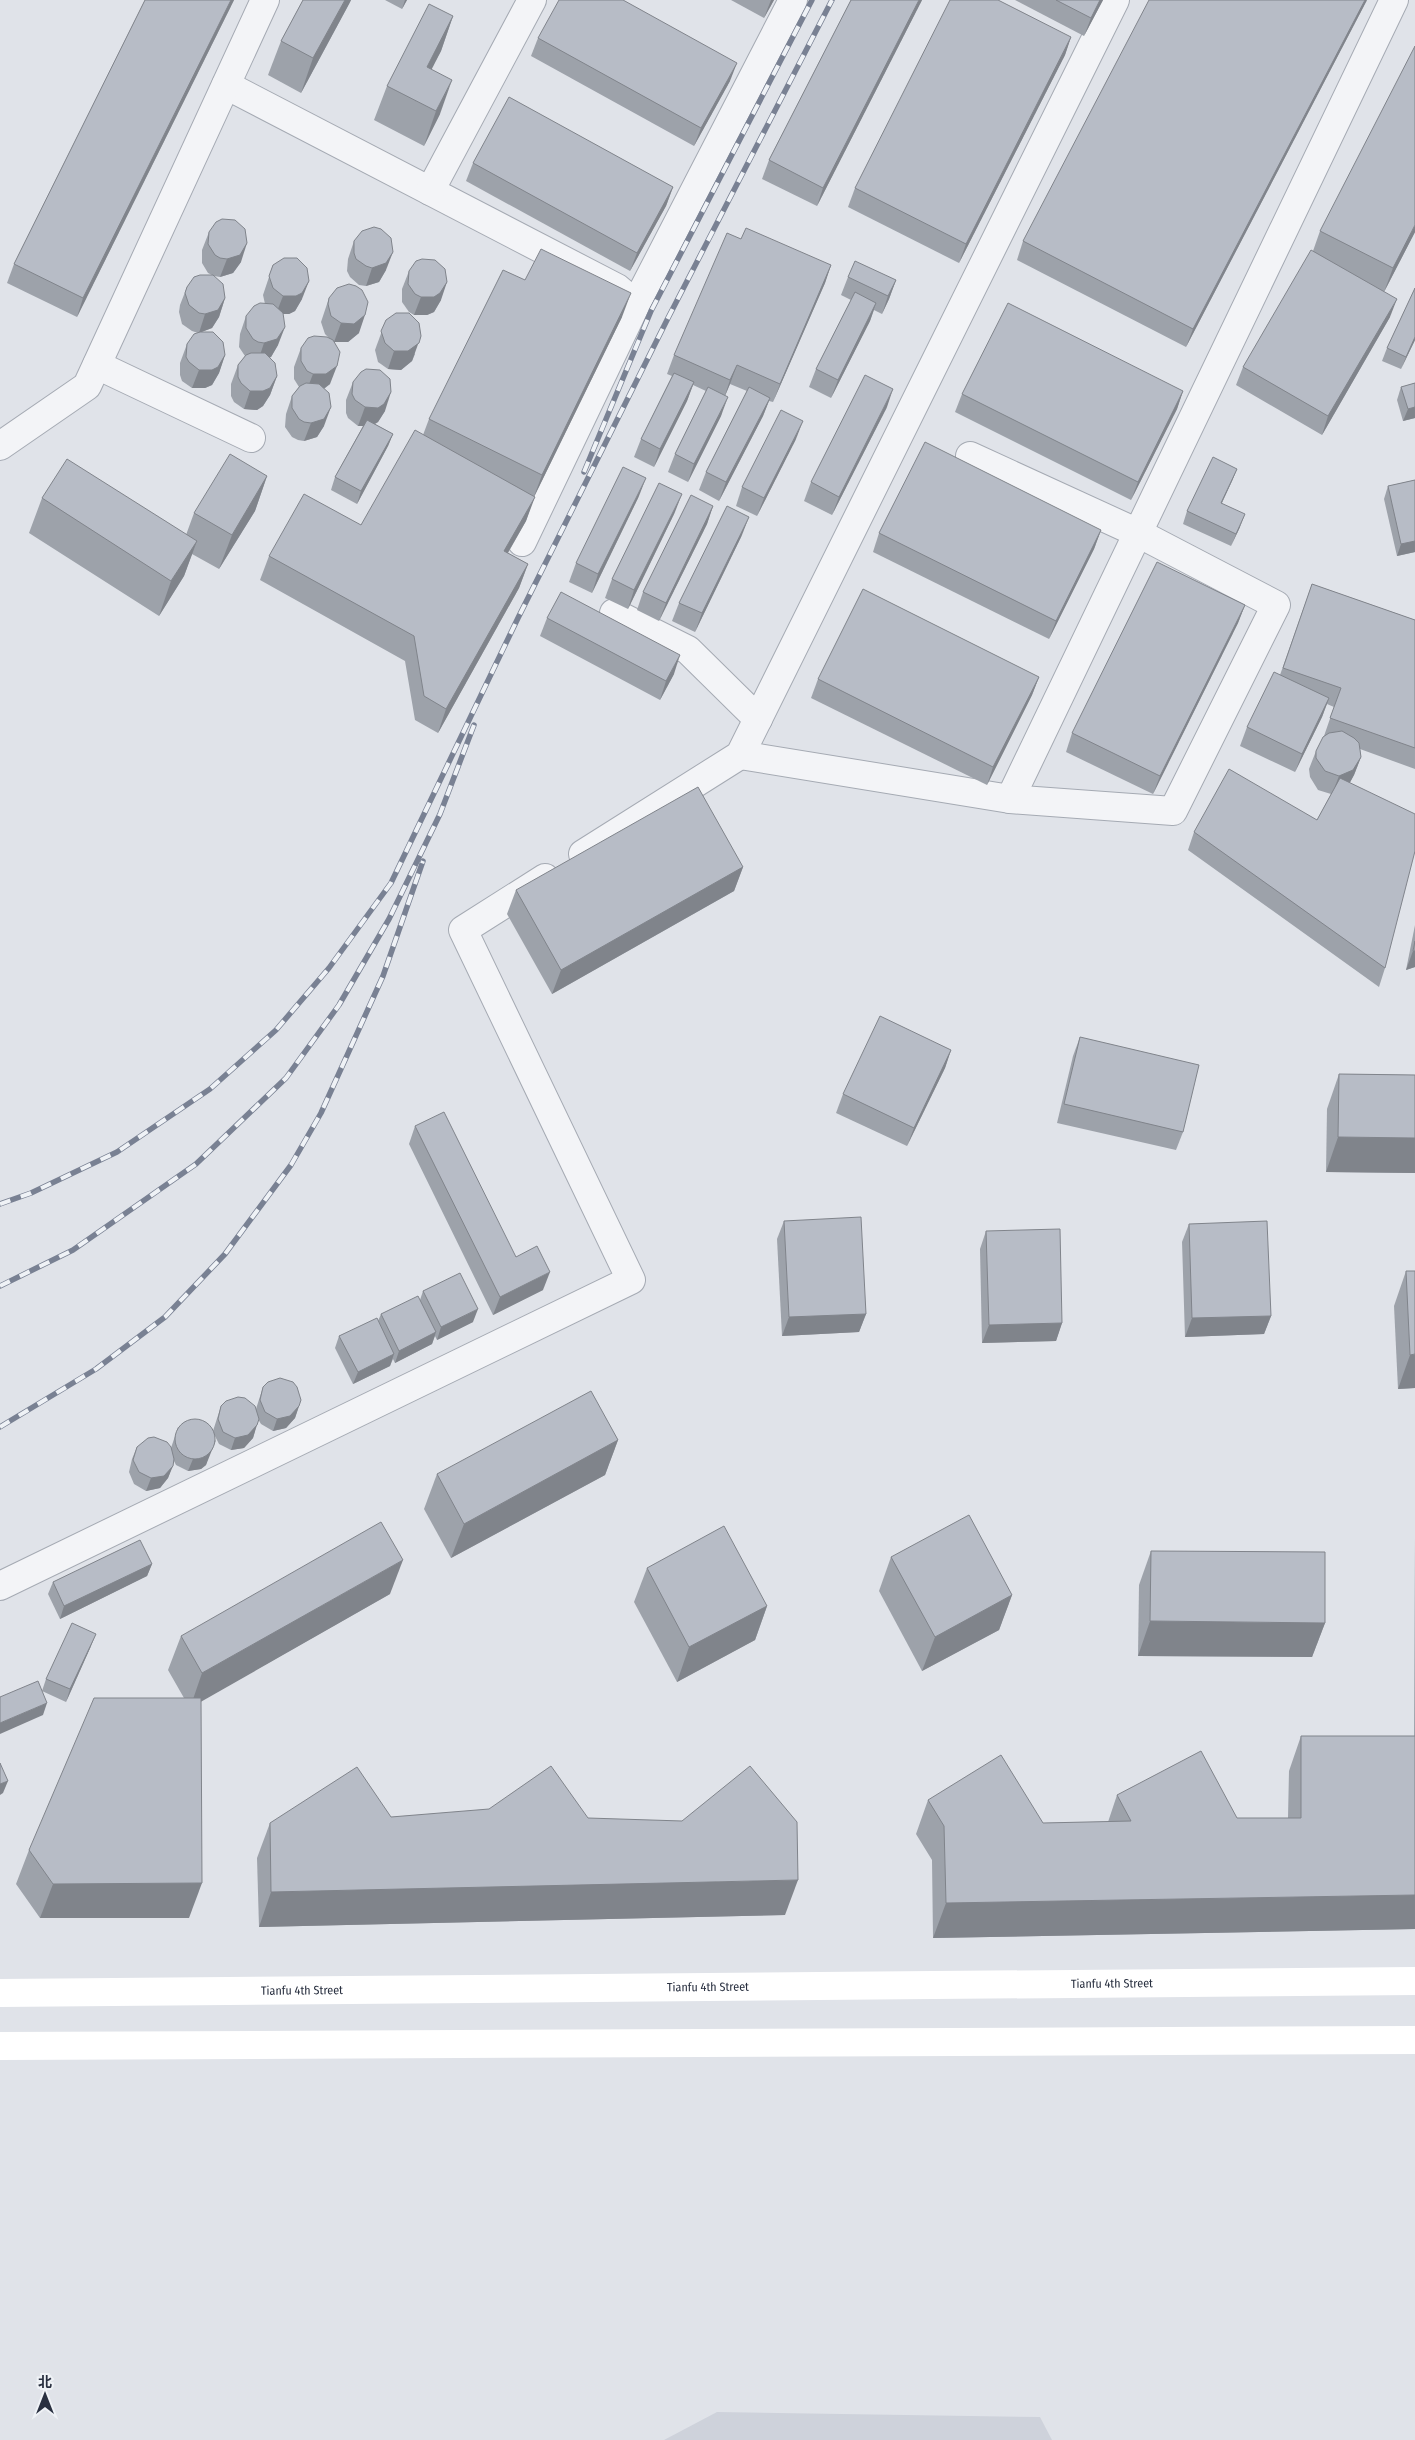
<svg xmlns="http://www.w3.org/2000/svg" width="1415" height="2440" viewBox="0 0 1415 2440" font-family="'Fira Sans Condensed','Noto Sans SC',sans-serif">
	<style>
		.built { fill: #ced2db }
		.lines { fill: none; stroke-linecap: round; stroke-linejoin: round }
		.minor-casing { stroke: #a5aab3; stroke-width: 30 }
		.minor { stroke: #f3f4f7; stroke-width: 28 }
		.secondary { stroke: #fff; stroke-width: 28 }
		.rail-casing { stroke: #798193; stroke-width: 5.5 }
		.rail { stroke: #eff2f6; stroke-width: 4; stroke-dasharray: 11; stroke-linecap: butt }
		.wall { fill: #9da2aa }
		.shaded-wall { fill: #80848b }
		.building { fill: #b7bcc6; stroke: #80848b }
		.labels { text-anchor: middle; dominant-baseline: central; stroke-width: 4.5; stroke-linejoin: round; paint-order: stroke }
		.street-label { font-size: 12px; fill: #293040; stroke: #eff2f6 }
	</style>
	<rect width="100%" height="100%" fill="#e0e3e9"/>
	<!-- built -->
	<path class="built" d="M717,2412l323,5 12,23h-388z"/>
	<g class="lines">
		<!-- minor casing -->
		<g class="minor-casing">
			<g id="minor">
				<path d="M226,85l391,203 19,16 -114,238"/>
				<path d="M430,191l102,-191"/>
				<path d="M636,304l157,-304"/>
				<path d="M97,365l154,73"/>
				<path d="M0,446l87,-60 178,-386"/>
				<path d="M970,456l168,77 138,72 -103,206 -163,-12"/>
				<path d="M614,613l74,37 70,69"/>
				<path d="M740,755l270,44 384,-799"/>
				<path d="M583,854l157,-99 375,-755"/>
				<path d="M0,1586l631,-306 -168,-350 82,-52"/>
			</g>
		</g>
		<!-- minor -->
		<use href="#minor" class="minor"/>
		<!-- secondary -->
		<g class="secondary">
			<path id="s1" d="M0,1993l1415,-12"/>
			<path d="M0,2046l1415,-6"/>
		</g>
		<!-- rail casing -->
		<g class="rail-casing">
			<g id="rail">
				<path d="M584,472l67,-161 161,-311"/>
				<path d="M0,1204l31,-11 86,-41 93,-63 66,-59 53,-62 62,-85 127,-265 150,-300 164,-318"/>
				<path d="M0,1286l73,-36 123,-86 90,-86 53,-73 50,-86 51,-105 34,-89"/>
				<path d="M0,1427l96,-58 69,-52 60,-63 66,-89 30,-52 62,-137 40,-115"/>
			</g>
		</g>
		<!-- rail -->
		<use href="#rail" class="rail"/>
	</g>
	<!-- wall -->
	<g class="wall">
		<path d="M145,0h89l-157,317 -70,-34 7,-19z"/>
		<path d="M303,0h48l-2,4 -48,89 -33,-18 13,-34z"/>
		<path d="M385,0h22l-5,9z"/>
		<path d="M731,0h43l-10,18z"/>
		<path d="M851,0h71l-105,206 -55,-27 7,-19z"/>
		<path d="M1015,0h88l-19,36z"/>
		<path d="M1367,0l-181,347 -169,-87 6,-19z"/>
		<path d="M453,16l-12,35 -10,18 9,45 -16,32 -50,-26 13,-34z"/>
		<path d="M1071,37l-6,18 -106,208 -111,-56 7,-19z"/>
		<path d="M538,38l192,43 -36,65 -163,-90z"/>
		<path d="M473,163l200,24 -7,19 -36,65 -164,-90z"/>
		<path d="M1320,231l95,1 -31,60 6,25 -68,118 -86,-50 7,-18 70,-116z"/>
		<path d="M209,232l32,30 -8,11 -13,4 -6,-1 11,22 -6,19 -7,11 -11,4 24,23 -6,18 -7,12 -7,3h-13l-10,-7 -2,-6v-12l7,-19 11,-11 -6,-2 -10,-7 -3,-12 1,-7 7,-18 25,-12 -4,-2 -6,-10v-13z"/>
		<path d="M741,239l90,26 -6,18 -52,119 -4,-1 -6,15 -44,85 -20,-11 7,-18 41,-81 -17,-7 -5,12 -4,20 -33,66 -20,-10 7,-18 31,-63 -13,-6 -6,16 -33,66 -20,-10 7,-18 31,-63 -5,-2 7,-19z"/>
		<path d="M354,241l32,29 -7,12 -13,4 -7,-1 -9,-8 -3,-6 1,-12z"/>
		<path d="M273,265l29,34 -7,12 -6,3h-6l-5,31 -7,12 -2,1 8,18 -7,19 -7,11 -6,4 -13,-1 -10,-7 -3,-6v-12l7,-19 7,-9 -6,-9 1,-13 6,-18 19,-12 -2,-9z"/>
		<path d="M409,271l32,29 -7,12 -7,3h-13l-5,-3 -7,-10v-13z"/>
		<path d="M848,277l48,3 -7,19 -7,15 -8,-4 -4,11 -39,77 -22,-11 7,-18 35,-69 -10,-5z"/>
		<path d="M525,280l97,37 -88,180 -8,24 -18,32 20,11 -9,24 -81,145 -23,-13 -10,-59 -145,-81 9,-24 92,-31 62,-90 6,-16z"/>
		<path d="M1415,288v52l-14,29 -19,-8 5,-13z"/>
		<path d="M329,298l30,35 -11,9h-14l-4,42 -6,5v37l-7,11 -13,4 -6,-1 -6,-3 -7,-10 1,-13 6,-18 7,-9 -5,-8v-12l7,-19 28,-10 -4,-4 -4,-12z"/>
		<path d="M386,320l29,34 -3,7 -11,9 -13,-1 -10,-7 -3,-12z"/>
		<path d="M353,382l32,29 -7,11 -3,2 18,10 -5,12 -31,58 -26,-14 4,-13 28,-51h-5l-10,-8 -2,-5v-13z"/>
		<path d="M1415,383v35l-12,3 -6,-21 4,-13z"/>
		<path d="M1183,391l-6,18 -46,91 -176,-88 7,-18z"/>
		<path d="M887,407l-55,108 -28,-14 7,-19z"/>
		<path d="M796,439l-39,77 -21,-10 6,-19z"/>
		<path d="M1237,469l-5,12 -10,22 18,24 -9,19 -48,-22 4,-13z"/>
		<path d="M267,476l-12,35 -36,58 -27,-15 -8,22 -25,40 -130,-83 13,-35 144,37 8,-22z"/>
		<path d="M1415,480v72l-18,4 -13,-57 4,-13z"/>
		<path d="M639,496l-47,97 -23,-11 7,-19z"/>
		<path d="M713,506l-6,18 -48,97 -22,-11 6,-18z"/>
		<path d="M675,512l-47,97 -23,-11 7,-19z"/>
		<path d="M1101,530l-7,19 -45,90 -176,-87 6,-19z"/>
		<path d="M742,535l-47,97 -23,-11 7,-18z"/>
		<path d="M1312,584l103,36v149l-55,-20 1,8 -7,18 -4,7 35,186 -6,19 -191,-137 6,-18 123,-12 14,-26 -13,-4 -8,-13 -1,-8 7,-18 8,-15 10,-29 -7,-3 -5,13 -27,55 -55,-26 7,-19 33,-52z"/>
		<path d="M1245,605l-7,18 -85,171 -87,-42 6,-19z"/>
		<path d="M547,618l127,56 -14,26 -120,-64z"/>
		<path d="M1039,677l-7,18 -45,90 -176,-87 7,-19z"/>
		<path d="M743,867l-9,24 -182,103 -45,-80 9,-24z"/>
		<path d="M1415,925v42l-9,3z"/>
		<path d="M1080,1037l103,95 -7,18 -119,-27 16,-67z"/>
		<path d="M951,1050l-6,18 -38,78 -71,-33 7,-19z"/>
		<path d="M1339,1074l76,1v98l-89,-1 1,-63z"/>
		<path d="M415,1126l101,131 27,33 -50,25 -84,-171z"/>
		<path d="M784,1221l82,93 -7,18 -77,4 -5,-97z"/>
		<path d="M1189,1224l82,92 -7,18 -79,3 -3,-95z"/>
		<path d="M986,1231l76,92 -6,18 -74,2 -2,-94z"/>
		<path d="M1406,1271l9,117 -17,1 -4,-83z"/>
		<path d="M423,1291l50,31 -36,18 -2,-4 -3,8 -37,19 -2,-4 -3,7 -37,18 -18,-36 4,-12 39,-15 3,-7 39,-14z"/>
		<path d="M263,1387l36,19 -4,12 -9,10 -13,3 -12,-7 -3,-5 -5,19 -9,10 -13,2 -12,-6 -5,-10 -8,31 -5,4 -13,2 -12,-6 -2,-4 -6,17 -8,10 -14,3 -12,-7 -5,-12 3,-13 5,-12 34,1 7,-21 35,4 8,-25 35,3z"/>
		<path d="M618,1440l-13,35 -154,83 -27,-49 13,-35z"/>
		<path d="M1415,1537v392l-482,9 -1,-78 -16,-26 12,-34 115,23 65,-1 9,-27 120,23h51l1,-47 12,-35h113z"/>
		<path d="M1151,1551l174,72 -13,34 -174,-1 1,-71z"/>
		<path d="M891,1557l121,38 -13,35 -77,41 -43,-80z"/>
		<path d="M152,1564l-5,12 -87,43 -12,-25 5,-12z"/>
		<path d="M647,1568l120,38 -12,34 -78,42 -43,-80z"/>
		<path d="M390,1594l-189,107 -12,217h-149l-24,-34 13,-34 155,-152 -16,-28 13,-34z"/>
		<path d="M91,1646l-25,56 -24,-11 1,24 -1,-24 4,-12z"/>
		<path d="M391,1817l197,1 197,97 -526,12 -2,-69 13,-35z"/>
	</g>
	<!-- shaded-wall -->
	<g class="shaded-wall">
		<path d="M231,0h3l-157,317 6,-19z"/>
		<path d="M345,0h6l-2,4 -48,89 12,-35z"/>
		<path d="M405,0h2l-5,9z"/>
		<path d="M771,0h3l-10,18z"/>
		<path d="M919,0h3l-105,206 6,-18z"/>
		<path d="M1100,0h3l-19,36 7,-18z"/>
		<path d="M1365,0h2l-181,347 7,-18z"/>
		<path d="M453,16l-12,35 -26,51 12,-35z"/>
		<path d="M1071,37l-6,18 -106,208 7,-19z"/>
		<path d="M737,63l-7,18 -36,65 7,-18z"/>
		<path d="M452,80l-12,34 -16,32 12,-35z"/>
		<path d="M673,187l-7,19 -36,65 7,-18z"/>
		<path d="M1415,225v7l-31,60 9,-24z"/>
		<path d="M247,243l-6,19 -8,11 -13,4 7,-18z"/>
		<path d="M393,252l-7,18 -7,12 -13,4 6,-18z"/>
		<path d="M831,265l-6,18 -52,119 7,-18z"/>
		<path d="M896,280l-7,19 -7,15 6,-18z"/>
		<path d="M309,281l-7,18 -7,12 -6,3h-13l7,-18z"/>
		<path d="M447,282l-6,18 -7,12 -7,3h-13l7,-18z"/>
		<path d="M631,293l-9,24 -89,182 9,-24z"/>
		<path d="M225,298l-6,19 -7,11 -13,5 6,-19z"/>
		<path d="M1397,299l-7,18 -68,118 6,-19z"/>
		<path d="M876,303l-6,18 -39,77 7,-18z"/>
		<path d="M365,315l-6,18 -11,9h-14l7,-19z"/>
		<path d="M285,327l-7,18 -7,12 -13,4 6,-18z"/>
		<path d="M421,336l-9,25 -11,9 -13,-1 6,-18z"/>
		<path d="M1415,337v3l-14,29 5,-12z"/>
		<path d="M225,355l-6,18 -7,12 -7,3h-13l7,-18z"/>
		<path d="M737,365l-7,19 -6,14 6,-18z"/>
		<path d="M337,366l-7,18 -11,8h-13l7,-18z"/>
		<path d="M277,376l-7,19 -7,11 -6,4 -13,-1 6,-18z"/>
		<path d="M694,382l-7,19 -33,66 6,-18z"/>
		<path d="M893,389l-6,18 -55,108 7,-18z"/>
		<path d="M1183,391l-6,18 -46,91 7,-18z"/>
		<path d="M391,392l-6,19 -7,11 -7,4h-13l7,-19z"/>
		<path d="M728,397l-7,19 -33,66 6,-18z"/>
		<path d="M770,398l-7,18 -44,85 7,-19z"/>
		<path d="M331,407l-7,19 -7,11 -13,4 7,-18z"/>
		<path d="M1415,407v11l-12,3 5,-12z"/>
		<path d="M803,421l-7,18 -39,77 7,-18z"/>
		<path d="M393,434l-5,12 -31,58 4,-13z"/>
		<path d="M1237,469l-5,12 -16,34 5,-12z"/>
		<path d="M267,476l-12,35 -36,58 13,-34z"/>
		<path d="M646,478l-7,18 -47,97 6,-19z"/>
		<path d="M682,494l-7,18 -47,97 6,-19z"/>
		<path d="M535,497l-9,24 -31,54 9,-24z"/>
		<path d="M713,506l-6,18 -48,97 7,-18z"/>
		<path d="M1245,514l-5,13 -9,19 5,-12z"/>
		<path d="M749,517l-7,18 -47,97 7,-19z"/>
		<path d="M1101,530l-7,19 -45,90 7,-18z"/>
		<path d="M197,541l-13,35 -25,40 12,-35z"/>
		<path d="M1415,541v11l-18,4 4,-12z"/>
		<path d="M528,564l-9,24 -81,145 8,-24z"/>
		<path d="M1245,605l-7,18 -85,171 7,-18z"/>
		<path d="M680,655l-6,19 -14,26 6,-19z"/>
		<path d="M1039,677l-7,18 -45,90 6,-18z"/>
		<path d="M1329,698l-7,19 -27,55 7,-18z"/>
		<path d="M1361,757l-7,18 -7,13 -15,6 7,-18z"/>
		<path d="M743,867l-9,24 -182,103 9,-24z"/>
		<path d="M1413,951h2v16l-9,3z"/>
		<path d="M951,1050l-6,18 -38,78 7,-18z"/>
		<path d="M1338,1137l77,1v35l-89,-1z"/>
		<path d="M550,1272l-7,18 -50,25 7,-18z"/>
		<path d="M478,1309l-5,13 -36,18 4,-13z"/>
		<path d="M866,1314l-7,18 -77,4 7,-19z"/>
		<path d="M1271,1316l-7,18 -79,3 7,-19z"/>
		<path d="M1062,1323l-6,18 -74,2 7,-18z"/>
		<path d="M436,1332l-4,12 -37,19 4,-12z"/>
		<path d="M394,1354l-4,12 -37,18 5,-12z"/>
		<path d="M1415,1354v34l-17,1 12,-34z"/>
		<path d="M299,1406l-4,12 -9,10 -13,3 4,-12z"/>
		<path d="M257,1425l-4,13 -9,10 -13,2 4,-12z"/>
		<path d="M216,1440l-10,25 -5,4 -13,2 5,-12z"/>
		<path d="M618,1440l-13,35 -154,83 13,-34z"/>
		<path d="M173,1466l-5,12 -8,10 -14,3 5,-13z"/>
		<path d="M403,1560l-13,34 -200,114 12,-35z"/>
		<path d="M152,1564l-5,12 -87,43 4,-13z"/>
		<path d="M1012,1595l-13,35 -77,41 13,-34z"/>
		<path d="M767,1606l-12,34 -78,42 12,-35z"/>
		<path d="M1150,1621l175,2 -13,34 -174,-1z"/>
		<path d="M96,1634l-5,12 -25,56 4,-13z"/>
		<path d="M47,1703l-4,12 -43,19v-11z"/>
		<path d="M8,1781l-5,12 -3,2v-11z"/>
		<path d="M798,1880l-13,35 -526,12 12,-35z"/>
		<path d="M202,1883l-13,35h-149l13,-34z"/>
		<path d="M1415,1895v34l-482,9 13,-35z"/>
	</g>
	<!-- building -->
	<g class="building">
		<path d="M145,0h86l-148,298 -69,-34z"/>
		<path d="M303,0h42l-32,58 -32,-17z"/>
		<path d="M559,0h64l114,63 -36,65 -163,-90z"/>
		<path d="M851,0h68l-96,188 -54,-28z"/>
		<path d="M950,0h48l73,37 -105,207 -111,-56z"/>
		<path d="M1056,0h44l-9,18z"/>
		<path d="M1149,0h216l-172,329 -170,-88z"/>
		<path d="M429,4l24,12 -26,51 25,13 -16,31 -49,-25z"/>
		<path d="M1415,46v179l-22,43 -73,-37z"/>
		<path d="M509,97l164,90 -36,66 -164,-90z"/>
		<path d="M222,219l13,1 10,9 2,14 -7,12 -13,4 -7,-1 -5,-3 -7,-11 1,-12 7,-10z"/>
		<path d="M374,227l7,2 10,9 2,14 -7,11 -14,5 -6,-2 -10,-7 -2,-6v-12l8,-10z"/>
		<path d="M746,228l85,37 -51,119 -43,-19 -7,15 -56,-25 53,-122 14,6z"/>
		<path d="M541,249l90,44 -89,182 -113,-56 74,-149 22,10z"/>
		<path d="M1311,250l86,49 -69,117 -85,-49z"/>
		<path d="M284,258h13l10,10 2,13 -7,12 -6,3h-13l-10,-8 -4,-12 4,-11z"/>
		<path d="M422,259l13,1 10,9 2,13 -7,11 -6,4h-13l-6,-3 -7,-10 1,-13 7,-10z"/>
		<path d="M855,261l41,19 -8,16 -40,-19z"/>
		<path d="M200,275h13l10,9 2,14 -7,12 -13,4 -6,-1 -10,-8 -4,-12 2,-6 7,-10z"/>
		<path d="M349,284l7,2 6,4 6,12 -3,13 -11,9 -13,-1 -10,-7 -3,-12 1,-6 8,-10z"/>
		<path d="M1415,288v49l-9,20 -19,-9z"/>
		<path d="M855,292l21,11 -38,77 -22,-11z"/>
		<path d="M260,303l13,1 10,9 2,14 -8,12 -13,4 -6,-1 -5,-3 -7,-11v-12l8,-10z"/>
		<path d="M1008,303l175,88 -45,91 -176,-88z"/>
		<path d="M396,313h13l10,10 2,13 -2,7 -11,8h-14l-9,-8 -4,-12 5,-11z"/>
		<path d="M200,332h13l10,10 2,13 -7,12 -6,3h-13l-10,-8 -3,-5 1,-13 7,-10z"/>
		<path d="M314,336l13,1 6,3 7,12 -3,14 -11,8h-13l-6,-3 -6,-10v-13l7,-10z"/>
		<path d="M251,353h14l10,10 2,13 -7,12 -7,3h-13l-9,-8 -3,-6v-12l8,-10z"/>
		<path d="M366,369l14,1 10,9 1,13 -7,12 -6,4 -13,-1 -10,-7 -3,-6 1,-12 8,-10z"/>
		<path d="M674,373l20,9 -34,67 -19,-10z"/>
		<path d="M865,375l28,14 -54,108 -28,-15z"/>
		<path d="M306,383l13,1 10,9 2,14 -7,12 -13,4 -7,-1 -5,-3 -7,-11v-12l8,-10z"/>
		<path d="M1415,383v24l-7,2 -7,-22z"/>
		<path d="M708,387l20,10 -34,67 -19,-10z"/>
		<path d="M749,387l21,11 -44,84 -20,-10z"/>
		<path d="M781,410l22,11 -39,77 -22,-11z"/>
		<path d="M367,420l26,14 -32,57 -26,-14z"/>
		<path d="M415,430l120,67 -31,54 24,13 -82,145 -22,-13 -10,-60 -145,-80 35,-62 57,31z"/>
		<path d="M925,442l176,88 -45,91 -177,-88z"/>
		<path d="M230,454l37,22 -35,59 -38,-22z"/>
		<path d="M1213,457l24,12 -16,34 24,11 -9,20 -49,-23z"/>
		<path d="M67,459l130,82 -26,40 -129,-83z"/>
		<path d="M623,467l23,11 -48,96 -22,-11z"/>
		<path d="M1415,480v61l-14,3 -13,-58z"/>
		<path d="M659,483l23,11 -48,96 -22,-11z"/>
		<path d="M691,495l22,11 -47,97 -23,-11z"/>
		<path d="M727,506l22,11 -47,96 -23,-10z"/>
		<path d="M1157,562l88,43 -85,171 -88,-43z"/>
		<path d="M1312,584l103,36v128l-85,-30 11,-30 -58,-20z"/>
		<path d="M863,589l176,88 -46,90 -175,-88z"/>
		<path d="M561,592l119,63 -14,26 -119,-63z"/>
		<path d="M1274,672l55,26 -27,56 -55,-27z"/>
		<path d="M1342,731l12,7 5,5 2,14 -8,13 -14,6 -14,-5 -9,-13v-7l7,-14 6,-4z"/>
		<path d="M1229,769l88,51 23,-42 75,36v37l-30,117 -191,-136z"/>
		<path d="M698,787l45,80 -182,103 -45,-80z"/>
		<path d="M1415,941v10h-2z"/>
		<path d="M880,1016l71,34 -37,78 -71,-34z"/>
		<path d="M1080,1037l119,28 -16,67 -119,-28z"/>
		<path d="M1339,1074l76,1v63l-77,-1z"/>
		<path d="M444,1112l72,145 21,-11 13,26 -50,25 -85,-171z"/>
		<path d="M861,1217l5,97 -77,3 -5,-96z"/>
		<path d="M1267,1221l4,95 -79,2 -3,-94z"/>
		<path d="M1060,1229l2,94 -73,2 -3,-94z"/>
		<path d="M1406,1271h9v83l-5,1z"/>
		<path d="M460,1273l18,36 -37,18 -18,-36z"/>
		<path d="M418,1296l18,36 -37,19 -18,-37z"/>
		<path d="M377,1318l17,36 -36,18 -19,-36z"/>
		<path d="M280,1378l13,4 4,5 4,13 -2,6 -9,10 -13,3 -12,-7 -5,-12 3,-13 5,-5z"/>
		<path d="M591,1391l27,49 -154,84 -27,-50z"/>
		<path d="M238,1397l7,1 10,8 4,13 -2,6 -9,10 -13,3 -12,-6 -5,-13 3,-13 5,-5z"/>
		<circle cx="195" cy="1439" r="20"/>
		<path d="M154,1437l13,5 4,5 3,12 -1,7 -9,10 -13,2 -12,-6 -6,-12 4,-13 11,-9z"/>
		<path d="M969,1515l43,80 -77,42 -44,-80z"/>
		<path d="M381,1522l22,38 -201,113 -21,-37z"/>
		<path d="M724,1526l43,80 -78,41 -42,-79z"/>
		<path d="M140,1540l12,24 -88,42 -11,-24z"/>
		<path d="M1151,1551l174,1v71l-175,-2z"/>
		<path d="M72,1623l24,11 -26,55 -24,-10z"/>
		<path d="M38,1681l9,22 -47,20v-26z"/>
		<path d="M94,1698h107l1,185 -149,1 -24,-34z"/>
		<path d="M1301,1736h114v159l-469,8 -2,-77 -16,-26 73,-45 42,68 88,-2 -14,-26 84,-44 36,67h64z"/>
		<path d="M0,1763l8,18 -8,3z"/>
		<path d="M551,1766l37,52 94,3 68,-55 47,56 1,58 -527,12 -1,-69 87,-56 34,50 98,-8z"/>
	</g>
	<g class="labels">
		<!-- street labels -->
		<g class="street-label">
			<text stroke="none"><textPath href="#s1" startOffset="1112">Tianfu 4th Street</textPath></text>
			<text stroke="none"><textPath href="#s1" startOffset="708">Tianfu 4th Street</textPath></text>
			<text stroke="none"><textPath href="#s1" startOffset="302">Tianfu 4th Street</textPath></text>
		</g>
	</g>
	<!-- north arrow -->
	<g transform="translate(45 2395)" stroke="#eff2f6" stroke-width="4" paint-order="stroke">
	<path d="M0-4L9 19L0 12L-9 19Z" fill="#293040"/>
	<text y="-8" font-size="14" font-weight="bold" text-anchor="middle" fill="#293040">北</text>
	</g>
</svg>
